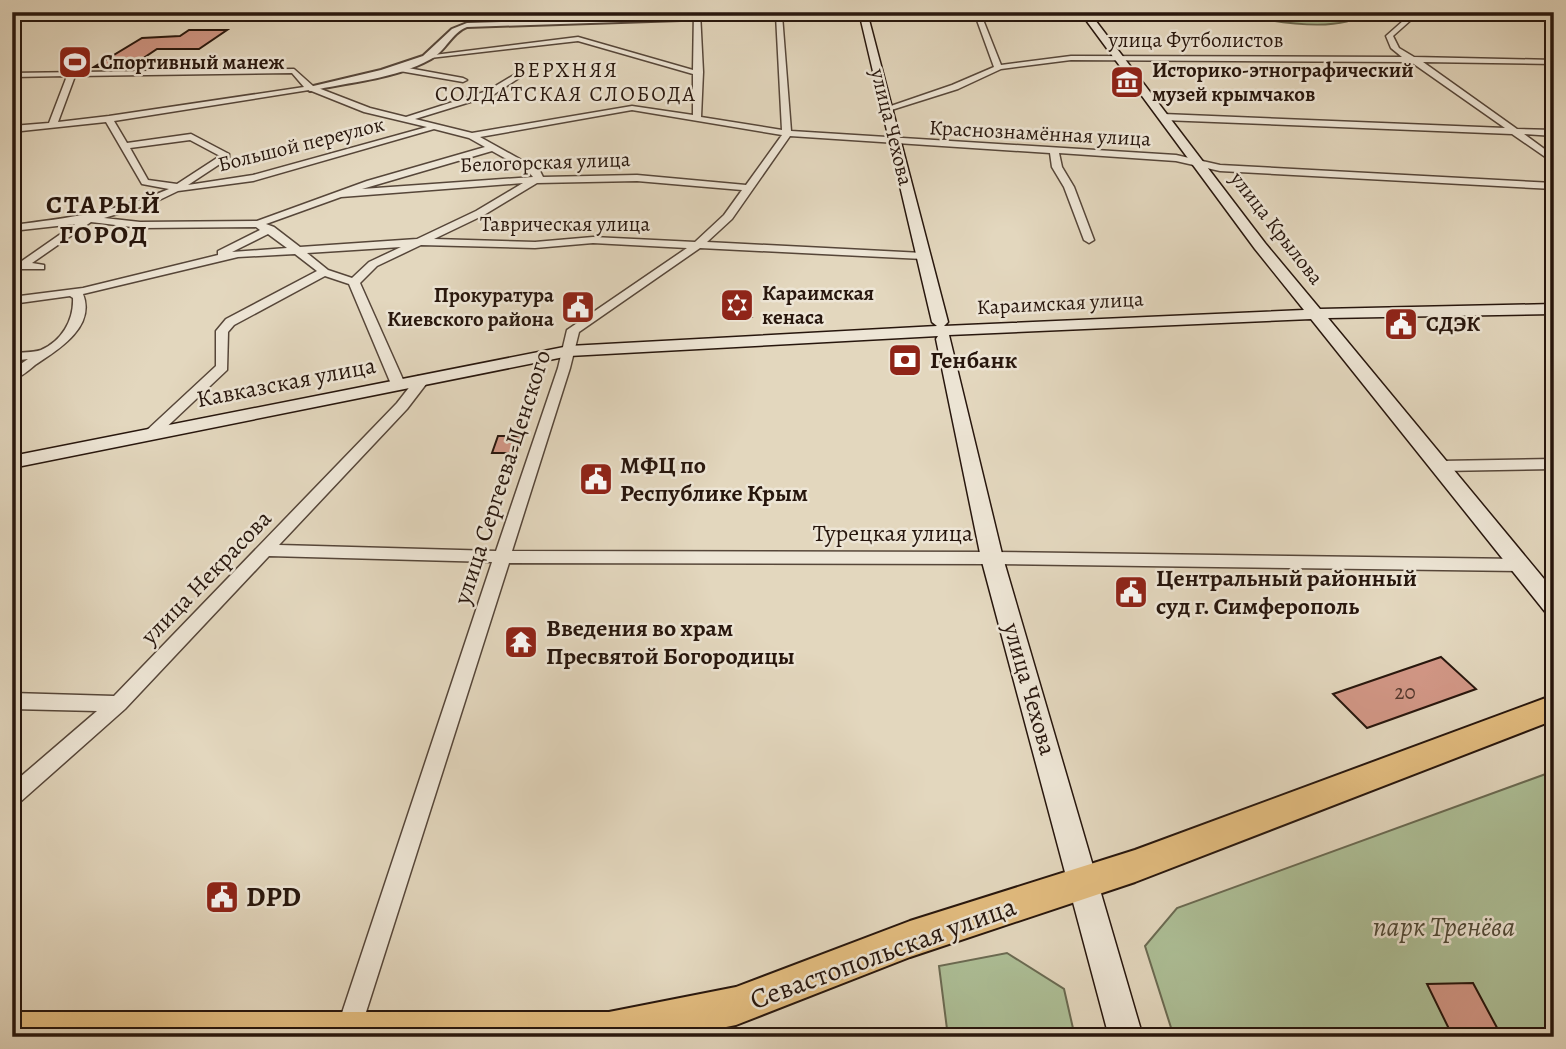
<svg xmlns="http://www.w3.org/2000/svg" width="1566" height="1049" viewBox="0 0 1566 1049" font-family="Alegreya,serif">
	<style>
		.green { fill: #adbf97; stroke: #6a6a52; stroke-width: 2 }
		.building { fill: #d29786; stroke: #27160d; stroke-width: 2 }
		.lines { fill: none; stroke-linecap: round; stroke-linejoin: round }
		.minor-casing { stroke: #564639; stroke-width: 3 }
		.tertiary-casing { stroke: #564639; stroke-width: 4 }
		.secondary-casing { stroke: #27160d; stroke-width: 3 }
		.primary-casing { stroke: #27160d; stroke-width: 4 }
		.minor { fill: #ede5d5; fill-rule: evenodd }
		.tertiary { fill: #ede5d5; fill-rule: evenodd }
		.secondary { fill: #ede5d5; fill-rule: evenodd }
		.primary { fill: #e2bc7f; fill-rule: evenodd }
		.labels { text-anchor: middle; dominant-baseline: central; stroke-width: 5; stroke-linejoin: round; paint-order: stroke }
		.far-street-label { font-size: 21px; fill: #27160d; stroke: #ede5d5 }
		.far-poi-label { font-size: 21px; font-weight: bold; fill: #27160d; stroke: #ede5d5; text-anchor: start }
		.far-neighbourhood-label { font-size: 21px; letter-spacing: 2px; fill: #27160d; stroke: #ede5d5 }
		.number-label { font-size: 21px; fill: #52362b }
		.poi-label { font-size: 24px; font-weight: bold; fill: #27160d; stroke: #ede5d5; text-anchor: start }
		.street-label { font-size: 24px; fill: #27160d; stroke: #ede5d5 }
		.far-district-label { font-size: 26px; font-weight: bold; letter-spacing: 2px; fill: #27160d; stroke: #ede5d5 }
		.near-poi-label { font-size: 28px; font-weight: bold; fill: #27160d; stroke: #ede5d5; text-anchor: start }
		.near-park-label { font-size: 28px; font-style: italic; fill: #4f4936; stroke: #ede5d5 }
		.near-street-label { font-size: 28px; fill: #27160d; stroke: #ede5d5 }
	</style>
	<rect width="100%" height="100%" fill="#e3d7be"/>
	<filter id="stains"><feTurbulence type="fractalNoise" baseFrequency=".00286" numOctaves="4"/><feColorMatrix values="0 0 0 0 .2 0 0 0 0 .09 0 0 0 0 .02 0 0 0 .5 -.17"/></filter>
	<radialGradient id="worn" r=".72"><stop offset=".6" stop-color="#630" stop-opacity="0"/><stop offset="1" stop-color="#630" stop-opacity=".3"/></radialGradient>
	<!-- green -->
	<g class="green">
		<path d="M1263,12h103c-22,19 -75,12 -103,7z"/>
		<path d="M1554,771v266h-380l-29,-91 32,-38z"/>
		<path d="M1007,953l57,36 11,48h-127l-9,-71z"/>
	</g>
	<!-- building -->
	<g class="building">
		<path d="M189,30h38l-28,19h-42l-27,18h-36l48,-29 38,-2z"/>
		<path d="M748,293l4,24 -27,1 -3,-24z"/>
		<path d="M498,436h23l-5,17h-24z"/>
		<path d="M1441,657l35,32 -109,39 -34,-34z"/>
		<path d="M1473,983l29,54h-49l-26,-53z"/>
	</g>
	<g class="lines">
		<!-- minor casing -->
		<g class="minor-casing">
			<g id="minor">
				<path d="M367,12h6v1l-3,2z"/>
				<path d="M694,12h6l3,60 -2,45 81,13 -6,-115 3,-2 3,2 9,116 385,24 44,10 334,18v6l-334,-18 -44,-10 -117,-8 3,14 12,20 20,53 -5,3 -5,-3 -20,-53 -12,-20 -2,-14 -260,-17 -58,83 -25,23 216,11 5,3 -5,3 -223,-11 -121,84 -9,36 -58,183 480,1 528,7 8,6 -8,6 -528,-7 -483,-1 -149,468 -2,6h-20l-2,-6 156,-469 -223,-6 -144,153 -106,94 -7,3v-22l85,-73 -85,-2v-16l102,3 283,-293 21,-27h10l2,3 -23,30 -128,136 217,6 62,-183 9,-38 120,-82 -94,-5 -58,5 -114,-3 -44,21 -17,17 45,101 -7,4 -7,-4 -42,-100 -24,-8 -91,49 -6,7 -1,38 -71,67h-10l-2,-3 2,-3 70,-65v-35l10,-12 91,-48 -22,-17 -57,3 -155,37c13,33 -25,56 -48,71 -7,6 -14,12 -23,15v-10l16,-11 -16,2v-8c9,-1 21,0 29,-3 21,-9 33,-30 32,-52l-3,-2 -58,8v-7l71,-9 135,-33v-4l42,-21 -4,-3 -116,1 -49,-6 -59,41 12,2v4h-32v-6h7l56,-39 -63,7v-6c58,-7 104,-13 157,-36l-27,-5 -36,-62 -94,10v-6l37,-3 18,-47 -55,1v-4l282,-4 19,17 57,22 36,9 81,-26 32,-19 3,4 -29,19 -78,24 57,14 160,-27 61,9v-41l-115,-33 -148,17 -4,-2 152,-19 115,33zM292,73l12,14 -195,29 -51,6 17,-46zM309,90l55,22 63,15 -174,48 -65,10 41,-27v-4l-38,-20 -64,9 -13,-22zM632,110l150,25 -36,50 -109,-10 -94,2 -3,-6 -6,-4 -54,-30zM434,129l35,9 16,9 -118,34 -110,40 -117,1 -36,-4 47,-14 27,-13 75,-10zM190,140l30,16 -43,28 -29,-4 -18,-32zM492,151l36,20 5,6 -171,12zM637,181l105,9 -18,25 -29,27 -102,-5 -58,5 -101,-3 50,-24 53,-32zM523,183l-47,28 -59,28 -117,8 -26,-20 -8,-3 75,-27zM268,234l19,14 -55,4zM401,247l-32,15 -17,16 -24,-8 -21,-17z"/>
				<path d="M974,12h6l21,53 70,-9 331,1 -11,-9 -5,-12 27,-24h7l-27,24 6,12 15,9 140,3v4l-131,-2 94,67 37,1v6l-30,-2 30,22v7l-42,-29 -349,-14 -4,-3 4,-3 342,14 -94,-66 -340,-2 -70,9 -43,20 -73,23v-4l67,-23 42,-18z"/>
				<path d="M1540,12l14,3v5l-13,-7z"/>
				<path d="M397,66l66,12 4,2 -4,2 -69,-12z"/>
				<path d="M1554,459v10l-113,2 -7,-5 7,-5z"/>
			</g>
		</g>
		<!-- tertiary casing -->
		<g class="tertiary-casing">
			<path id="tertiary" d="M829,12h96l-458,15c-16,6 -21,24 -36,32 -35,20 -82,23 -121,32l-5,-3 76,-18 42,-14 29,-27 15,-6z"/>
		</g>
		<!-- secondary casing -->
		<g class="secondary-casing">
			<path id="secondary" d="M859,12h8l81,310 -4,4 360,-16 -49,-61 -175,-237h9l176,231 55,66 234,-5v10l-226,4 226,273v24l-8,-2 -235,-294 -362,16 54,223 140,479h-34l-128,-479 -45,-219 2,-3 -369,20 -557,112v-12l557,-110 368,-20 -5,-4z"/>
		</g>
		<!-- primary casing -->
		<g class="primary-casing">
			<path id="primary" d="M1554,695v25l-419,162 -225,75 -174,68 -59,12h-665v-25h597l127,-25 174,-66 225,-71z"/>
		</g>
		<!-- minor -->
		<use href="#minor" class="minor"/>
		<!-- tertiary -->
		<use href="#tertiary" class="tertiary"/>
		<!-- secondary -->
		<use href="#secondary" class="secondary"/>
		<!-- primary -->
		<use href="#primary" class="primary"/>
	</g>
	<!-- icons -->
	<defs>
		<g id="stadium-square" transform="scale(1.75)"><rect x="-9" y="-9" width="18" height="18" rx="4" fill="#8f2418" stroke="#ede5d5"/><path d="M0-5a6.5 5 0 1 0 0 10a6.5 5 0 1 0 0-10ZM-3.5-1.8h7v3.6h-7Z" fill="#fff"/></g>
		<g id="museum-square" transform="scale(1.75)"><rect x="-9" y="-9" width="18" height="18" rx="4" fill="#8f2418" stroke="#ede5d5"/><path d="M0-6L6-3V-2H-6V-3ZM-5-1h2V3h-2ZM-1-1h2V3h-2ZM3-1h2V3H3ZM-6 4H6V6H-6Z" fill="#fff"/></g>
		<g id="synagogue-square" transform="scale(1.75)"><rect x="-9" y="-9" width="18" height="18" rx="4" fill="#8f2418" stroke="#ede5d5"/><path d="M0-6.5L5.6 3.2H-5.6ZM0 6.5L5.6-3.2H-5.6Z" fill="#fff"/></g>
		<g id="civic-square" transform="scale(1.75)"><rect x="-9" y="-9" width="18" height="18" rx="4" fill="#8f2418" stroke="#ede5d5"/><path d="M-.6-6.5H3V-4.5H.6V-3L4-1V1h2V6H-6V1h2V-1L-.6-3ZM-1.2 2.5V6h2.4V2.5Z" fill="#fff"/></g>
		<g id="bank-square" transform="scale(1.75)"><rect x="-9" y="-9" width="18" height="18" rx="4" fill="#8f2418" stroke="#ede5d5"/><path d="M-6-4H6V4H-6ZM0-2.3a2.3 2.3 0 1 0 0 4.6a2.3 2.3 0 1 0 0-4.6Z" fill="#fff"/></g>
		<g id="temple-square" transform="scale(1.75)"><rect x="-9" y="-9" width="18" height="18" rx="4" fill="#8f2418" stroke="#ede5d5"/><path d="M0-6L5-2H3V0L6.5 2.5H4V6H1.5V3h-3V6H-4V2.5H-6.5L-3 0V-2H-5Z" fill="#fff"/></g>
	</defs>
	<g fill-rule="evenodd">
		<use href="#stadium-square" x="75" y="62"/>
		<use href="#museum-square" x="1127" y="82"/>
		<use href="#synagogue-square" x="737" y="305"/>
		<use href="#civic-square" x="578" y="307"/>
		<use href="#civic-square" x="1401" y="324"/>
		<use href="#bank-square" x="905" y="360"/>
		<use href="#civic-square" x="596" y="479"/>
		<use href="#civic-square" x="1131" y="592"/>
		<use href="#temple-square" x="521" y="642"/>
		<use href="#civic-square" x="222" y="897"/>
	</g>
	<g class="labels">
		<!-- far-street labels -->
		<g class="far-street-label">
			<text x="1196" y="40">улица Футболистов</text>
			<text transform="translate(892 127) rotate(76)">улица Чехова</text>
			<text transform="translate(1040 133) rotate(3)">Краснознамённая улица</text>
			<text transform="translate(301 144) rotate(-14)">Большой переулок</text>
			<text transform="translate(545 162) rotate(-2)">Белогорская улица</text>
			<text x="565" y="224">Таврическая улица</text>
			<text transform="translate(1277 228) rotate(52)">улица Крылова</text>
			<text transform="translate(1060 303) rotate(-3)">Караимская улица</text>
		</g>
		<!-- far-poi labels -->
		<g class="far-poi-label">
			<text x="100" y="62">Спортивный манеж</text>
			<text x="1152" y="70">Историко-этнографический<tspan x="1152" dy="24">музей крымчаков</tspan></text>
			<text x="762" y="293">Караимская<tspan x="762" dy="24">кенаса</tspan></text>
			<text x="554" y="295" text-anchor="end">Прокуратура<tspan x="554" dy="24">Киевского района</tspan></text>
			<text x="1426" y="324">СДЭК</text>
		</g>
		<!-- far-neighbourhood labels -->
		<g class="far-neighbourhood-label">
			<text x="566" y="70">ВЕРХНЯЯ<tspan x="566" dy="24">СОЛДАТСКАЯ СЛОБОДА</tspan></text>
		</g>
		<!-- number labels -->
		<g class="number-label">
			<text x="1405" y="692">20</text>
		</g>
		<!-- poi labels -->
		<g class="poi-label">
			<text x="930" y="360">Генбанк</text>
			<text x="620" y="465">МФЦ по<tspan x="620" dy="28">Республике Крым</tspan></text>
			<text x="1156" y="578">Центральный районный<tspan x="1156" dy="28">суд г. Симферополь</tspan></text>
			<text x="546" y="628">Введения во храм<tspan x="546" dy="28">Пресвятой Богородицы</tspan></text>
		</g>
		<!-- street labels -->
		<g class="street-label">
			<text transform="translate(286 382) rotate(-11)">Кавказская улица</text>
			<text transform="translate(502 477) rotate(-72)">улица Сергеева-Ценского</text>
			<text x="893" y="533">Турецкая улица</text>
			<text transform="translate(206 577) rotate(-46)">улица Некрасова</text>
			<text transform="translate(1030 689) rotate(74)">улица Чехова</text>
		</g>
		<!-- far-district labels -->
		<g class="far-district-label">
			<text x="104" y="204">СТАРЫЙ<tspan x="104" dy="30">ГОРОД</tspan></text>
		</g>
		<!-- near-poi labels -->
		<g class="near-poi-label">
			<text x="246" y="897">DPD</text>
		</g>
		<!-- near-park labels -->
		<g class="near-park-label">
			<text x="1444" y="927">парк Тренёва</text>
		</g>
		<!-- near-street labels -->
		<g class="near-street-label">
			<text transform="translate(883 953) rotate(-20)">Севастопольская улица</text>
		</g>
	</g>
	<!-- margin -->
	<rect width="1566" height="1049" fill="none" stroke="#e3d7be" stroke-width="42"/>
	<rect x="14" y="14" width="1538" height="1021" fill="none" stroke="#27160d" stroke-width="3.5"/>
	<rect x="21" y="21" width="1524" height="1007" fill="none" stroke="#27160d" stroke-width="2"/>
	<rect width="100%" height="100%" filter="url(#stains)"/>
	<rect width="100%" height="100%" fill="url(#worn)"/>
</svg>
